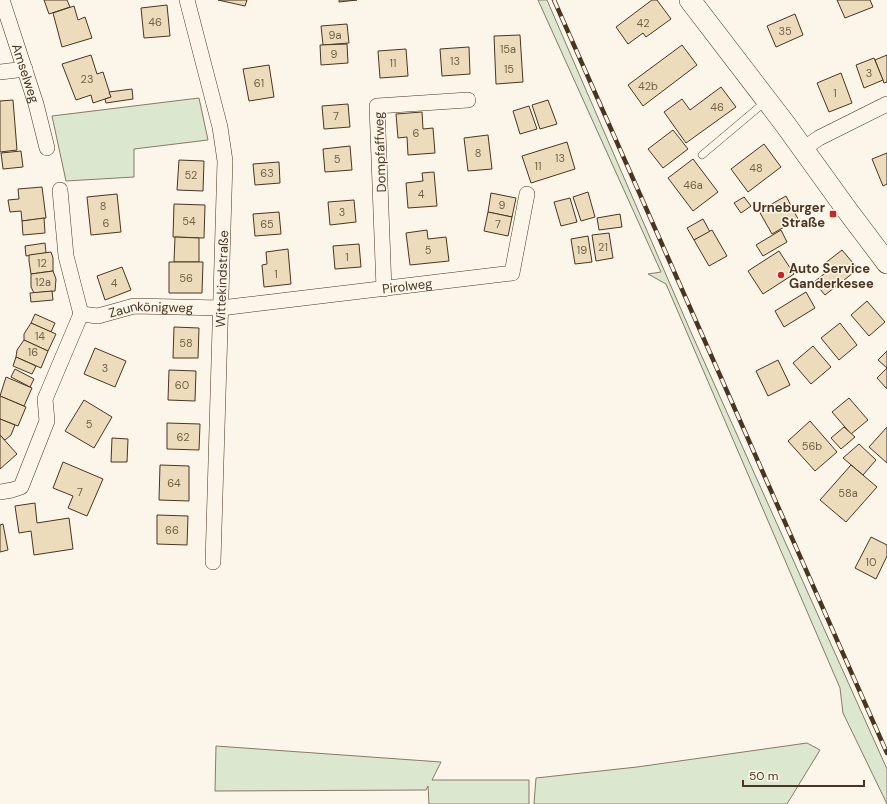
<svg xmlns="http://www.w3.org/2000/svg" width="887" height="804" viewBox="0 0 887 804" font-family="'DM Sans',sans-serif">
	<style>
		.green { fill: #dce7d0; stroke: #887966 }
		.building { fill: #ecdcbc; stroke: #4a3520 }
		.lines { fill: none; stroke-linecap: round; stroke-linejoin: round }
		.lane-casing { stroke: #4a3520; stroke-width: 8 }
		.street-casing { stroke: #4a3520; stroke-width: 16 }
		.secondary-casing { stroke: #4a3520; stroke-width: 22 }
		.lane { stroke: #fbf6e9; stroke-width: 7 }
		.street { stroke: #fbf6e9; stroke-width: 15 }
		.secondary { stroke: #fbf6e9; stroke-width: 21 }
		.rail-casing { stroke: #4a3520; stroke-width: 4.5 }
		.rail { stroke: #fbf6e9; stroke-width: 3; stroke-dasharray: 9; stroke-linecap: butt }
		.poi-dot { fill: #c62828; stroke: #fbf6e9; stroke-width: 1.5 }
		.labels { text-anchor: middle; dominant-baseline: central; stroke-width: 3; stroke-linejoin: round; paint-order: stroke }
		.number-label { font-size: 11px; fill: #725f47 }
		.street-label { font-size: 13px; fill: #4a3520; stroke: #fbf6e9 }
		.poi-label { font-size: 13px; font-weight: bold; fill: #4a3520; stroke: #fbf6e9; text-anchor: end }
	</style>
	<rect width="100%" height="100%" fill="#fbf6e9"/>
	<!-- green -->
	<g class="green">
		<path d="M538,0h9l143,330 197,439v35l-44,-91 -3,-25 -174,-404 -18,-10 13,-2z"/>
		<path d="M199,98l9,42 -74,9v28l-68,4 -14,-65z"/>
		<path d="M807,743l13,7 -33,54h-253l2,-26 101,-11z"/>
		<path d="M216,746l225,16 -9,18h97v24h-100l-1,-18 -2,4 -211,1z"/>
	</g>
	<!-- building -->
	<g class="building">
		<path d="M44,0h23l3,7 -21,7z"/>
		<path d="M218,0h29l-2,6z"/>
		<path d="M339,0h18l-18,2z"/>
		<path d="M652,0h5l14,19 -25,18 -3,-4 -15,11 -12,-17z"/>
		<path d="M837,0h33l3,7 -28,11z"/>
		<path d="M167,5l3,31 -26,2 -3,-30z"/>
		<path d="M74,6l4,14 7,-3 7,21 -30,9 -9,-34z"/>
		<path d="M795,14l8,21 -27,12 -9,-21z"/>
		<path d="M347,24l2,19 -26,2 -2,-19z"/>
		<path d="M520,35l3,47 -27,2 -2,-48z"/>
		<path d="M347,44l1,19 -27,2 -1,-20z"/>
		<path d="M682,45l15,20 -54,41 -15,-21z"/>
		<path d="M469,47l1,27 -28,2 -2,-27z"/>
		<path d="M406,49l2,27 -28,2 -2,-27z"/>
		<path d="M91,55l6,19 6,-2 8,25 -18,6 -2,-8 -15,5 -14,-36z"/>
		<path d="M887,55v27l-3,1 -9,-23z"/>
		<path d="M874,58l9,22 -19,8 -8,-23z"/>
		<path d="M269,65l5,32 -25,4 -6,-32z"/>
		<path d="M841,73l11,30 -23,9 -12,-29z"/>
		<path d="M721,87l15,20 -50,36 -22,-31 18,-13 8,11z"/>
		<path d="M132,89l1,10 -27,4 -1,-4 6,-2 -2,-5z"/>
		<path d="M13,100l4,50 -17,2v-51z"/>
		<path d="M548,100l9,24 -17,5 -8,-24z"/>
		<path d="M348,104l2,23 -26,2 -2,-23z"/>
		<path d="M529,106l8,23 -17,5 -7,-23z"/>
		<path d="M422,112l1,17 10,-1 2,25 -27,2 -1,-18 -9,1 -2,-24z"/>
		<path d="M673,130l15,19 -25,19 -15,-19z"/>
		<path d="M488,135l4,34 -24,2 -4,-33z"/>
		<path d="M567,142l8,27 -44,14 -9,-27z"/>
		<path d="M764,144l17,23 -33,25 -17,-23z"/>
		<path d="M350,146l2,24 -27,2 -2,-23z"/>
		<path d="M21,151l2,16 -20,2 -2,-16z"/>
		<path d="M887,153v31l-4,2 -11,-27z"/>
		<path d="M693,159l25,33 -25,19 -25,-33z"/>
		<path d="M179,160l25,1 -1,30 -26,-1z"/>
		<path d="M279,162l1,21 -25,2 -2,-21z"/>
		<path d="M434,172l3,34 -29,2 -2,-25 17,-2 -1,-8z"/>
		<path d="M42,187l4,31 -24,3 -1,-10 -11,1 -2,-12 11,-1 -1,-10z"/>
		<path d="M588,192l7,25 -14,4 -8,-24z"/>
		<path d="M491,193l25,5 -4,19 -24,-5z"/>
		<path d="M117,194l4,38 -30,3 -4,-38z"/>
		<path d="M786,196l12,23 -26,15 -13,-23z"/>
		<path d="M744,197l7,9 -10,7 -7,-10z"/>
		<path d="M570,198l7,24 -16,4 -7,-24z"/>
		<path d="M354,200l2,22 -26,3 -2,-23z"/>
		<path d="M174,204l31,1 -1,33 -31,-1z"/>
		<path d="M279,212l2,22 -26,2 -2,-22z"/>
		<path d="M488,212l24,5 -4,19 -24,-5z"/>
		<path d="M620,214l2,13 -23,3 -2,-12z"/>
		<path d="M44,218l1,15 -22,2 -1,-14z"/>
		<path d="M703,219l7,13 -16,8 -7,-12z"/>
		<path d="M427,230l1,9 18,-2 3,24 -39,4 -4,-32z"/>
		<path d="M712,230l15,26 -18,10 -15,-26z"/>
		<path d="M781,230l6,12 -24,14 -7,-11z"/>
		<path d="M609,233l4,25 -17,3 -4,-26z"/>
		<path d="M588,236l4,26 -17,2 -4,-25z"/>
		<path d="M175,237l24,1v24h-25z"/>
		<path d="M45,243l1,10 -20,3 -1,-10z"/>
		<path d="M359,244l2,23 -26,2 -2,-23z"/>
		<path d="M288,249l3,35 -27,3 -2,-22 5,-1 -1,-12z"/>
		<path d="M842,250l16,19 -33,26 -11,-13 15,-12 -5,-6z"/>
		<path d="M779,251l15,23 -31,20 -15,-23z"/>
		<path d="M51,252l2,6v13l-22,3 -2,-13v-6z"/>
		<path d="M169,262h34l-1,31h-33z"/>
		<path d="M122,267l9,23 -26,10 -8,-24z"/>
		<path d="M53,271l3,8 -1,12 -21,2 -3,-6v-13z"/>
		<path d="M52,291l1,9 -22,2 -1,-9z"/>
		<path d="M806,292l9,16 -31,19 -9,-16z"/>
		<path d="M867,301l18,21 -16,14 -18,-21z"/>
		<path d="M35,314l20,9 -4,9 -20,-9z"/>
		<path d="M31,323l25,11 -8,17 -24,-11v-6z"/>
		<path d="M840,323l17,22 -18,15 -18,-22z"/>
		<path d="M174,327l25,1 -1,30h-25z"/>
		<path d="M24,340l24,11 -7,17 -25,-11 1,-7z"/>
		<path d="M813,346l18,21 -20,17 -18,-21z"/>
		<path d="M95,348l31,13 -11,26 -31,-13z"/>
		<path d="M887,351v38l-10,-11 10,-10 -9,-8z"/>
		<path d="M16,357l20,9 -4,8 -19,-8z"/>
		<path d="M778,360l12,25 -22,11 -12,-25z"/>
		<path d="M15,369l19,10 -4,8 -19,-10z"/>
		<path d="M169,370l27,1 -1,30 -27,-1z"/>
		<path d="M6,377l26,11 -8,18 -24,-10z"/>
		<path d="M0,396l26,11 -8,19 -18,-7z"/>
		<path d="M849,398l19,22 -17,14 -19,-22z"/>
		<path d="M84,400l28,17 -18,31 -29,-17z"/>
		<path d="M0,419l15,6 -4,10 -6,5 -5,-5z"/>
		<path d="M810,421l27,31 -22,19 -27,-30z"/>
		<path d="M167,423l33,1 -1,26 -32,-1z"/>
		<path d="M844,427l11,10 -14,12 -10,-11z"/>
		<path d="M887,427v36l-18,-16z"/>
		<path d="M0,435l17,19 -17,15z"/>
		<path d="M112,438l16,1 -1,23h-16z"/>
		<path d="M859,444l17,16 -13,15 -20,-17z"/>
		<path d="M63,462l40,17 -16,37 -19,-8 5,-12 -20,-8z"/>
		<path d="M160,465l29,1v35l-30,-1z"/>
		<path d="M851,465l26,22 -31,35 -26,-22z"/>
		<path d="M35,503l2,20 32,-5 4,31 -39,6 -3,-24 -12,2 -4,-27z"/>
		<path d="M157,515l31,1 -1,29 -30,-1z"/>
		<path d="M3,524l5,26 -8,2v-27z"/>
		<path d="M871,537l16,8v11l-11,23 -21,-11z"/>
	</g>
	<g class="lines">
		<!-- lane casing -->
		<g class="lane-casing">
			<path id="lane" d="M702,155l63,-53"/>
		</g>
		<!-- street casing -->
		<g class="street-casing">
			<g id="street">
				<path id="s1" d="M2,0l34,104 11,44"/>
				<path d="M187,0l33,127 5,34 -12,401"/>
				<path d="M0,72l25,-3"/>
				<path d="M803,149l16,-11 68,-34"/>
				<path d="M60,190l6,66 15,58"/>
				<path d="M384,289l-7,-183 91,-6"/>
				<path id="s2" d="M0,492l12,-2 9,-3 26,-66 -2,-22 36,-85 17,2 36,-10 87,2 291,-35 15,-79"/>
			</g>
		</g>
		<!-- secondary casing -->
		<g class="secondary-casing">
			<path id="secondary" d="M690,0l95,124 62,86 40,53"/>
		</g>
		<!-- lane -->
		<use href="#lane" class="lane"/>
		<!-- street -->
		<use href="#street" class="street"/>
		<!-- secondary -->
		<use href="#secondary" class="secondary"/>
		<!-- rail casing -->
		<g class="rail-casing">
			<path id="rail" d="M554,0l333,753"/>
		</g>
		<!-- rail -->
		<use href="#rail" class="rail"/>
	</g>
	<!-- markers -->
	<g class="poi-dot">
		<rect x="829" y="210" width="8" height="8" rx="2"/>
		<circle cx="781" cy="275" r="4"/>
	</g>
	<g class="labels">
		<!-- number labels -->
		<g class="number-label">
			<text x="155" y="22">46</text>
			<text x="643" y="23">42</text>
			<text x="785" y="31">35</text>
			<text x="335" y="35">9a</text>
			<text x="508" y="49">15a</text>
			<text x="334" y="54">9</text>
			<text x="455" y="61">13</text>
			<text x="393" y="63">11</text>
			<text x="509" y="69">15</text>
			<text x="869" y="73">3</text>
			<text x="87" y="79">23</text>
			<text x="259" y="83">61</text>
			<text x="648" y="86">42b</text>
			<text x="835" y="93">1</text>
			<text x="717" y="107">46</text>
			<text x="336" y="116">7</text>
			<text x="416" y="133">6</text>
			<text x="478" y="153">8</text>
			<text x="560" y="158">13</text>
			<text x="337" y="159">5</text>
			<text x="538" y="166">11</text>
			<text x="756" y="168">48</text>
			<text x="267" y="173">63</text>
			<text x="191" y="175">52</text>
			<text x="693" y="185">46a</text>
			<text x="421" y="194">4</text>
			<text x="502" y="205">9</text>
			<text x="103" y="206">8</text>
			<text x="342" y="212">3</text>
			<text x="189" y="221">54</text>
			<text x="106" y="223">6</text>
			<text x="267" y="224">65</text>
			<text x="498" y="224">7</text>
			<text x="603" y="247">21</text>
			<text x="428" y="250">5</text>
			<text x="582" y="250">19</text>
			<text x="347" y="257">1</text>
			<text x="42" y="263">12</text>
			<text x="276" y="274">1</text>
			<text x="186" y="278">56</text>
			<text x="43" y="282">12a</text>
			<text x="114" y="283">4</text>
			<text x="40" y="336">14</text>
			<text x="186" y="343">58</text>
			<text x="33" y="352">16</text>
			<text x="105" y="368">3</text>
			<text x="182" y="385">60</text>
			<text x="89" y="424">5</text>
			<text x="183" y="437">62</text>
			<text x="812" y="446">56b</text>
			<text x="174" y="483">64</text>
			<text x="80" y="492">7</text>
			<text x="848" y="493">58a</text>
			<text x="172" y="530">66</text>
			<text x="871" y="562">10</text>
		</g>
		<!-- street labels -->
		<g class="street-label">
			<text stroke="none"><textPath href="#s1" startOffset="77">Amselweg</textPath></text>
			<text transform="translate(380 152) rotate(-92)">Dompfaffweg</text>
			<text transform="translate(222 279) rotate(-88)">Wittekindstraße</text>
			<text stroke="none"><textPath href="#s2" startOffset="536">Pirolweg</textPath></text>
			<text stroke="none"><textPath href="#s2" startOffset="278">Zaunkönigweg</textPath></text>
		</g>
		<!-- poi labels -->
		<g class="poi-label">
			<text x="825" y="207">Urneburger<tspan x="825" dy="15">Straße</tspan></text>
			<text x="789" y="268" text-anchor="start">Auto Service<tspan x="789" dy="15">Ganderkesee</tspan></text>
		</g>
	</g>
	<!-- scale -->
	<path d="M743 780v6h121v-6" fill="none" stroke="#4a3520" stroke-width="2"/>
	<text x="749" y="780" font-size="12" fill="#4a3520" stroke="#fbf6e9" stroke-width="3" paint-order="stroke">50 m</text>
</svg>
